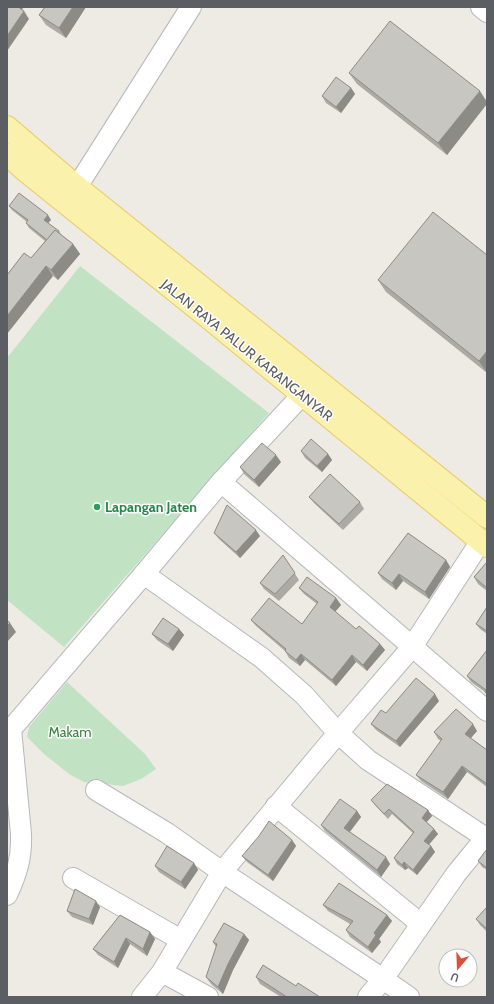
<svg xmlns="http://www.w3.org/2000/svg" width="494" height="1004" viewBox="0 0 494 1004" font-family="Cabin,sans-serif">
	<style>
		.green { fill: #c1e3c3 }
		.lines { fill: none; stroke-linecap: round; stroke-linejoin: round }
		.minor-casing { stroke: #b6b8bd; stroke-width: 22 }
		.major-casing { stroke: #e8ca61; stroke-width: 24 }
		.minor { stroke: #fff; stroke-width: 20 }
		.major { stroke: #faf1ac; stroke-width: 22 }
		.wall { fill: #acaaa5 }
		.shaded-wall { fill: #8c8b86 }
		.building { fill: #c8c6c0; stroke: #8c8b86 }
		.leisure-dot { fill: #2e9e5b; stroke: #fff; stroke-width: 1.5 }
		.labels { text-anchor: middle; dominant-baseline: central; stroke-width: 3; stroke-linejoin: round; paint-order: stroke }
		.street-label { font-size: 14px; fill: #5b5e63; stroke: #fff }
		.leisure-label { font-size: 14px; font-weight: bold; fill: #27864d; stroke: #fff; text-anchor: start }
		.park-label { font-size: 14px; fill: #3b8342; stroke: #fff }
	</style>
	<rect width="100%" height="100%" fill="#edebe3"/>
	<!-- green -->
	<g class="green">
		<path d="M80,266l189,147 -205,234 -57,-47v-242z"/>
		<path d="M67,682l78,72 11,15 -15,10 -18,7 -39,-4 -15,-8 -25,-20 -17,-17 2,-10z"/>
	</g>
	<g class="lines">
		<!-- minor casing -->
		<g class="minor-casing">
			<g id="minor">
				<path d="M481,7l6,5"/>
				<path d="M68,201l123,-194"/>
				<path d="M221,482l266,229"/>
				<path d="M144,574l118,84 42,37 34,38 30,27 118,78"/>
				<path d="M7,734l137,-160 77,-92 81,-87 10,-13"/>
				<path d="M96,790l71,43 55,39 161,107 26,18"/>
				<path d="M276,806l145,118"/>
				<path d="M73,878l108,62"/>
				<path d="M7,895c10,-22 15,-37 14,-61l-10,-105"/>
				<path d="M162,972l60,-100 116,-139 74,-86 63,-97 7,-8"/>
				<path d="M142,997l20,-25 46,25"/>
				<path d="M368,997l15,-18 73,-105 31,-38"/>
			</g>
		</g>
		<!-- major casing -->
		<g class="major-casing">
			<g id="major">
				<path d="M7,127l70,60 410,330"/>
				<path d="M7,154l20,18 182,146 278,228"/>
			</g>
		</g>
		<!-- minor -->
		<use href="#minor" class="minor"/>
		<!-- major -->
		<use href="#major" class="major"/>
	</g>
	<!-- wall -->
	<g class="wall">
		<path d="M45,7h41l-20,31 -20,-13 -7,-10z"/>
		<path d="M349,73l138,29 -40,53 -90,-71z"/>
		<path d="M351,88l4,6 -14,19 -15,-10 -4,-7z"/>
		<path d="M9,206l42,14 -3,3 11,8 3,5 11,8 7,10 -22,26 -27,-22 14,-17 -16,-13 -3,-5 1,-1 -15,-12z"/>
		<path d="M487,255v118l-101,-81 -8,-12z"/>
		<path d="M301,451l27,3 4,6 -10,12 -17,-14z"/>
		<path d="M281,462l-22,25 -15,-13 -4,-7z"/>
		<path d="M309,497l51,5 4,7 -21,21 -29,-27z"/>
		<path d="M214,533l46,3 -20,22 -21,-19z"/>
		<path d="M283,555l16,25 -20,21 -15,-12 -4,-6z"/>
		<path d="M446,560l4,7 -21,32 -26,-18 -7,9 -14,-11 -4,-6z"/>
		<path d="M487,562v29l-9,-7 -4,-7z"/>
		<path d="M299,588l37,10 5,7 -6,7 21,17 24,15 5,6 -18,21 -11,-9 -20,24 -31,-26 -5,6 -11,-8 -4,-7 -29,-25 -5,-6 51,4 15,-20 -13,-10z"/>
		<path d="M487,607v27l-7,-5 -4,-5z"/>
		<path d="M179,629l5,6 -11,16 -16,-11 -5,-6z"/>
		<path d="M487,650v45l-2,-3 -14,-10 -4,-6z"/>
		<path d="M439,701l-39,46 -24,-17 -5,-6z"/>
		<path d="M477,731l-6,7 16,12v37l-20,-15 -19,27 -27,-18 -5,-6 25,-34 -3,-2 -4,-7z"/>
		<path d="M371,800l57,10 4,6 -6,6 8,7 4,5 -9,11 2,1 4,6 -18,23 -9,-7 -3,2 -8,-6 -3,-6 19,-25 -21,-19 -4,5 -13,-14z"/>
		<path d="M357,811l4,6 -11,15 40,32 -9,13 -56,-46 -4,-6z"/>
		<path d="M292,840l4,6 -23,35 -26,-19 -5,-6z"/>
		<path d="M487,849v21l-5,-3 -4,-6z"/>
		<path d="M194,863l4,7 -13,19 -26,-17 -4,-6z"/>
		<path d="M323,905l64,10 5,6 -13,18 2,3 -9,11 -22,-16 -4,-7 4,-6 -22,-13z"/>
		<path d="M100,907l-7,18 -21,-8 -5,-6z"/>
		<path d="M487,907v25l-7,-7 -4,-6z"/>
		<path d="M120,915l30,17 5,7 -8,17 -17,-12 -12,24 -20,-13 -5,-6z"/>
		<path d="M244,934l5,6 -16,30 -10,24 -12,-10 -5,-7 10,-30 -3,-5z"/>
		<path d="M256,977l64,20h-39l-21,-13z"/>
	</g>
	<!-- shaded-wall -->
	<g class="shaded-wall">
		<path d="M16,7h8l-4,5z"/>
		<path d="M73,7h13l-20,31 -7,-10z"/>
		<path d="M24,11l5,8 -22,32v-15z"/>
		<path d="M351,88l4,6 -14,19 -5,-6z"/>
		<path d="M480,91l7,11v2l-40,51 -9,-12z"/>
		<path d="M48,215l3,5 -4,4 -3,-4z"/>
		<path d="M73,244l7,10 -22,26 -7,-10z"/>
		<path d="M46,266l7,10 -46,58v-18z"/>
		<path d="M487,351v22l-8,-12z"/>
		<path d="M328,454l4,6 -10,12 -5,-6z"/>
		<path d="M276,455l5,7 -22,25 -5,-7z"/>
		<path d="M256,530l4,6 -20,22 -4,-6z"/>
		<path d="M446,560l4,7 -21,32 -4,-7z"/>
		<path d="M399,574l4,7 -7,9 -4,-7z"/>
		<path d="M336,598l5,7 -7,8 -4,-6z"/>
		<path d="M10,623l6,9 -9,10v-16z"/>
		<path d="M179,629l5,6 -11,16 -5,-7z"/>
		<path d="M380,644l5,6 -18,21 -4,-6z"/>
		<path d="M301,654l4,6 -5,6 -4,-6z"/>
		<path d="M352,655l4,7 -20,24 -4,-6z"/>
		<path d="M435,694l4,7 -39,46 -4,-6z"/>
		<path d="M473,724l4,7 -8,9 -4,-6z"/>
		<path d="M462,766l5,6 -19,27 -5,-7z"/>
		<path d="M428,810l4,6 -6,7 -4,-5z"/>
		<path d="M357,811l4,6 -13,17 -4,-6z"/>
		<path d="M434,829l4,5 -11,12 -3,-5z"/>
		<path d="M292,840l4,6 -23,35 -5,-6z"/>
		<path d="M431,846l4,6 -18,23 -4,-5z"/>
		<path d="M386,857l4,7 -9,13 -4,-7z"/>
		<path d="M404,862l4,6 -3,2 -3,-5z"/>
		<path d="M194,863l4,7 -13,19 -4,-7z"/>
		<path d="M96,901l4,6 -7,18 -4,-6z"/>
		<path d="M387,915l5,6 -13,18 2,3 -9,11 -4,-6 6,-14z"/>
		<path d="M150,932l5,7 -8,17 -4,-7z"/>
		<path d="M244,934l5,6 -16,30 -10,24 -5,-7 10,-23z"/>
		<path d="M126,938l4,6 -12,24 -4,-6z"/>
	</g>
	<!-- building -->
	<g class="building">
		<path d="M7,7h11l6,4 -17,25z"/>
		<path d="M45,7h28l-14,21 -20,-13z"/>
		<path d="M390,21l90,70 -42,52 -89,-70z"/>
		<path d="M336,77l15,11 -15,19 -14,-11z"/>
		<path d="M19,193l29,22 -4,5 15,11 -1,2 -3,-3 -8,10 -21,-17 2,-3 -19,-14z"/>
		<path d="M433,212l54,43v96l-8,10 -101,-81z"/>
		<path d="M55,230l18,14 -22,26 -5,-4 -39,50v-41l17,-22 7,5z"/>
		<path d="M311,439l17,15 -11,12 -16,-15z"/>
		<path d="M262,443l14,12 -22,25 -14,-13z"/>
		<path d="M330,474l30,28 -21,22 -30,-27z"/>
		<path d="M227,505l29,25 -20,22 -22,-19z"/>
		<path d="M408,533l38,27 -21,32 -26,-18 -7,9 -14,-10z"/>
		<path d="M283,555l12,18 -20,21 -15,-11z"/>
		<path d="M487,562v26l-13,-11z"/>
		<path d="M307,577l29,21 -6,9 26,22 3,-3 21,18 -17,21 -11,-10 -20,25 -31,-26 -5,6 -11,-9 1,-2 -35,-29 18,-22 33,26 16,-22 -19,-14z"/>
		<path d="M487,607v24l-11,-7z"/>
		<path d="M163,618l16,11 -11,15 -16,-10z"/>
		<path d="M7,620l3,3 -3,3z"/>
		<path d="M487,650v44l-2,-2 1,-2 -19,-14z"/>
		<path d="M416,678l19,16 -39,47 -25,-17 10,-14 5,3z"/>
		<path d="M456,709l17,15 -8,10 22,16v34l-25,-18 -19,26 -27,-17 26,-36 -8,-7z"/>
		<path d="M387,784l41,26 -6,8 12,11 -10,12 7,5 -18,24 -9,-8 -2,3 -8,-7 20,-26 -25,-23 -5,5 -13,-14z"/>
		<path d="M340,799l17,12 -13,17 42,29 -9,13 -56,-45z"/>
		<path d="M269,821l23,19 -24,35 -26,-19 17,-20z"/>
		<path d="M167,846l27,17 -13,19 -26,-16z"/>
		<path d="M487,849v19l-9,-7z"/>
		<path d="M339,883l48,32 -13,18 2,2 -8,12 -22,-17 7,-9 -30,-16z"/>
		<path d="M75,889l21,12 -7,18 -22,-8z"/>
		<path d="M487,907v22l-11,-10z"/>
		<path d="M120,915l30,17 -7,17 -17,-11 -12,24 -21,-13z"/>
		<path d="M224,923l20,11 -16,30 -10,23 -12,-10 11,-33 -4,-2z"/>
		<path d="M263,965l33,21 2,-3 22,14h-33l-31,-20z"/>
	</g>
	<!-- markers -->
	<circle class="leisure-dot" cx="97" cy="507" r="4"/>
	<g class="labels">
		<!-- street labels -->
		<g class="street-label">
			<text transform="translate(247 350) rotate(39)">JALAN RAYA PALUR KARANGANYAR</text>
		</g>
		<!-- leisure labels -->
		<g class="leisure-label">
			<text x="105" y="507">Lapangan Jaten</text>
		</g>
		<!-- park labels -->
		<g class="park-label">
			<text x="70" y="732">Makam</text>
		</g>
	</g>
	<!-- border -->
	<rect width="494" height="1004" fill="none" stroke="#5b5e63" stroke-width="16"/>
	<!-- north arrow -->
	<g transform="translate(458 968) rotate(199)"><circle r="19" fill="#ffffff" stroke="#bdbfc1"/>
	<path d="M0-3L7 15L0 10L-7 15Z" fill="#de4f38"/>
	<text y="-6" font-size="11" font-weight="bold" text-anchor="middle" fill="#5b5e63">U</text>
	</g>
</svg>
